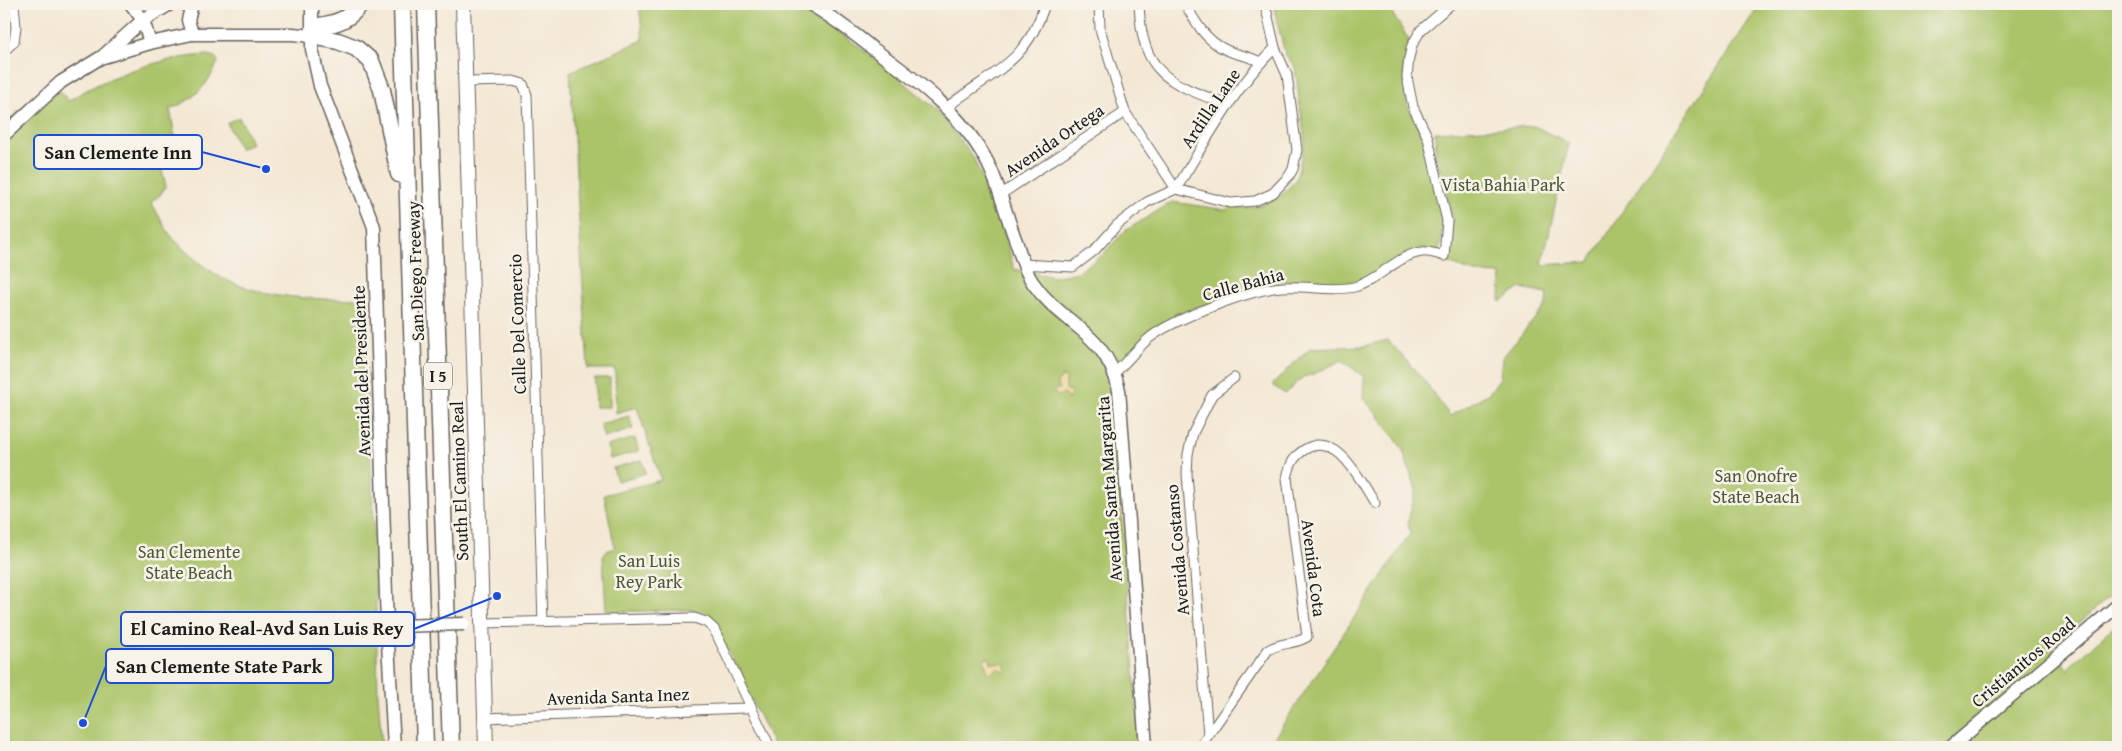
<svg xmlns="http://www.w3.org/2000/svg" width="2122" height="751" viewBox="0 0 2122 751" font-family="'Gentium Book Plus',serif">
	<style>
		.green { fill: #abc469; stroke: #647042 }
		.sand { fill: #eeda9e; stroke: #857b5d }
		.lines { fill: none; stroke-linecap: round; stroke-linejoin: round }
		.street-casing { stroke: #68635d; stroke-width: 11 }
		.secondary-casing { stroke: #68635d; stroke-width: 15 }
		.primary-casing { stroke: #68635d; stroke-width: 16 }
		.highway-casing { stroke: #68635d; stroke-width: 19 }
		.street { stroke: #fff; stroke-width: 9 }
		.secondary { stroke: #fff; stroke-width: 12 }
		.primary { stroke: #fff; stroke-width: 14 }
		.highway { stroke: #fff; stroke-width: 16 }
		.secondary-bridge-casing { stroke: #68635d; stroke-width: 15; stroke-linecap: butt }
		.secondary-bridge { stroke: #fff; stroke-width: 12 }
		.labels { text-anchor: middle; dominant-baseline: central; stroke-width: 5; stroke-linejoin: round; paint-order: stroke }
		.shield { fill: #f7f3e8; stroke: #5e5c59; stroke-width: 1 }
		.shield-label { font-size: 16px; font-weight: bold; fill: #1c1c1c }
		.street-label { font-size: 18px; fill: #1c1c1c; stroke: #f7f3e8 }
		.park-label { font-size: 18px; fill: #4e5737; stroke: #f7f3e8 }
		.leader { fill: none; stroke: #1d4ed8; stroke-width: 2 }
		.callout-dot { fill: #1d4ed8; stroke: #f7f3e8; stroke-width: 2 }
		.callout { fill: #f7f3e8; stroke: #1d4ed8; stroke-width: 2 }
		.callout-label { font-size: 19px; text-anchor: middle; font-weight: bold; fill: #1c1c1c }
	</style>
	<rect width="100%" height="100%" fill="#f7f3e8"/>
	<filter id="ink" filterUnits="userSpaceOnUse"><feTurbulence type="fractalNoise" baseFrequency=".02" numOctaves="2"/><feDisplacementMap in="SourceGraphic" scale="10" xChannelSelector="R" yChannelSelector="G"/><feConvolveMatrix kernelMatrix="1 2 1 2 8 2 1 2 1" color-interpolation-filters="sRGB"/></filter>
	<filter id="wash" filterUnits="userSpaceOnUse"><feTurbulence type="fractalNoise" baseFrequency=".0096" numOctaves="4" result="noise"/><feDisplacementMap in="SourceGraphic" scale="20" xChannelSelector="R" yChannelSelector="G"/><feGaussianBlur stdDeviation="1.12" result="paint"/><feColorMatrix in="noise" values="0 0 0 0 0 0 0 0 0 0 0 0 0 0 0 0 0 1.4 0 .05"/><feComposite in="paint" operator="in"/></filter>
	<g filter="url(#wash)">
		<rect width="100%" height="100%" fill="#f4e8d5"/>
		<!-- green -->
		<g class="green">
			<path d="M639,4h154l28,15 60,44 55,46 37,48 28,64 13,48 40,8 24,-5 23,-16 24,-25 47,-29 55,8 4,-4 15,2 14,-3 19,-8 17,-17 9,-38 -10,-75 -10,-13 -12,-50h113l25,39 -8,26 4,36 16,32 17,66 3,22 -4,26 -19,-3 -58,32 -23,4 -54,-3 -85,26 -52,25 -37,45 29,370h-366l-57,-119 -13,-16 -14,-2 -84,2 -3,-56 3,-5 9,-3 -11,-53 57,-15 -24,-73 -21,6 -1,-44h-27l-18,-297 73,-32z"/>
			<path d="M1760,4h358v585l-66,58 16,23 2,-4 48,-43v124h-850l142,-213 -2,-13 8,-31 -14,-42 -23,-32 -16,-18 1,-21 -22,-17 -28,14 -11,3 -18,17 -13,-9 38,-37 54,-2 24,-6 35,39 27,37 39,-23 11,-15 2,-20 44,-53 1,-12 -26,-5 -21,14 1,-28 -26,-1 -32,-12 9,-25 -1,-25 -15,-58 -1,-21 99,-6 35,17 -27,122 47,-3z"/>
			<path d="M208,55l7,2 3,4c-8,23 -25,40 -48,48l6,34 -15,4 -1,15 6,24 -6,9 -9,7c7,11 13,26 22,36 10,12 36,34 51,41 39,19 97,22 139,19l11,233 4,163 4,53h-378v-623l49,-43 15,20c43,-27 90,-43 140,-46z"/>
			<path d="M239,117l13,26 -12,6 -13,-26z"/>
			<rect x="595" y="378" width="15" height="29"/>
			<path d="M629,416l4,13 -29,9 -4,-14z"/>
			<path d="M635,438l4,13 -29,8 -3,-13z"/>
			<path d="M642,460l4,13 -29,8 -4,-13z"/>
		</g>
		<!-- sand -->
		<g class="sand">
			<path d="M1062,377l4,1v11l6,4 -4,6 -4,-5 -6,2 -4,-4 2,-3h4l-3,-6z"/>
			<path d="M989,657l2,6h13l2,4 -1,5 -8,-4 -5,5 -4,-1 -4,-11 1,-3z"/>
		</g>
	</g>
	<g filter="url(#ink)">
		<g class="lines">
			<!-- street casing -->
			<g class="street-casing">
				<g id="street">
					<path d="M1099,4l1,25 25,83 51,77"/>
					<path d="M1139,4c3,71 29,79 90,101"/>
					<path d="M1185,4c13,22 23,41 49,49 10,3 17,4 26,9"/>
					<path d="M4,51l10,-9 2,-15 -2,-23"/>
					<path d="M465,82l48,-1 10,3 4,11 16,527"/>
					<path d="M946,108c45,-36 80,-43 99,-104"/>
					<path d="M1176,189c30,-48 58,-101 99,-141"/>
					<path d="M1000,195l125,-83"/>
					<path d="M1023,264l50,3 21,-16 23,-26 30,-23 29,-13 55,14 24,-2 18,-8 16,-17 4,-7 4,-19 -10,-75 -12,-27 -10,-44"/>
					<path d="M1115,373c11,-11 21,-23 32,-33 23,-20 104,-51 135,-53 23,-2 50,5 72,0 24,-6 43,-32 68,-35 6,-1 15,2 22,4l3,-35 -19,-83 -15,-31 -6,-30 2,-19 3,-13 9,-15 30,-26"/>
					<path d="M483,623l211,-5 12,4 8,7 56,118"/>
					<path d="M486,718l259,-10 6,-2"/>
					<path d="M1208,735l-21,-261 1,-20 5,-21 19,-38 22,-17"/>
					<path d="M1200,747l68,-97c12,-8 26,-5 39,-13l-20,-159c3,-13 6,-21 17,-28 33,-21 57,32 71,53"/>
				</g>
			</g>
			<!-- secondary casing -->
			<g class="secondary-casing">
				<g id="secondary">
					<path d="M131,4l12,16 7,23"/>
					<path d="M312,4v45l8,37 54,141 13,399 7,121"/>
					<path d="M810,4c22,13 42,28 62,44 46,33 97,71 120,124 10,24 16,49 25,72 4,13 8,28 16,39 29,42 73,48 86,107l27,357"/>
					<path d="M192,34l-4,-14 4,-16"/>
					<path d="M103,56l40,-36 27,-16"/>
					<path d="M4,135l57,-53 39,-24 50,-15 42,-9h101l19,2"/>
					<path d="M1951,747l167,-142"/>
				</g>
			</g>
			<!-- primary casing -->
			<g class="primary-casing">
				<path id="primary" d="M463,4l23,743"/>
			</g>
			<!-- highway casing -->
			<g class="highway-casing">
				<g id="highway">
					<path d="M360,4c-10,15 -22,19 -40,22l-8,10 26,5 18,7 15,13 11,29 17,84"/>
					<path d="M402,4l23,743"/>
					<path d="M426,4l25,743"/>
				</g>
			</g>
			<!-- street -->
			<use href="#street" class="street"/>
			<!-- secondary -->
			<use href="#secondary" class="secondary"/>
			<!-- primary -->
			<use href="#primary" class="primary"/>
			<!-- highway -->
			<use href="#highway" class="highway"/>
			<!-- secondary-bridge casing -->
			<g class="secondary-bridge-casing">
				<path id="secondary-bridge" d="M397,626l67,-2"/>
			</g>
			<!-- secondary-bridge -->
			<use href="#secondary-bridge" class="secondary-bridge"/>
		</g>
	</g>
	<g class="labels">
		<!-- shield labels -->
		<rect class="shield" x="424" y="362.5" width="28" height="27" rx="4"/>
		<g class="shield-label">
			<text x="438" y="376">I 5</text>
		</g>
		<!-- street labels -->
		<g class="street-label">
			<text transform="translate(1210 108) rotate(-56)">Ardilla Lane</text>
			<text transform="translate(1054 140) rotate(-34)">Avenida Ortega</text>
			<text transform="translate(415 271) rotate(-92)">San Diego Freeway</text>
			<text transform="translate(1243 284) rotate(-15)">Calle Bahia</text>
			<text transform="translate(517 324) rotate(-92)">Calle Del Comercio</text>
			<text transform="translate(361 371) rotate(-92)">Avenida del Presidente</text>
			<text transform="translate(459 481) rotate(-92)">South El Camino Real</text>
			<text transform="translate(1109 489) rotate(-94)">Avenida Santa Margarita</text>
			<text transform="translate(1177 550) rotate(-95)">Avenida Costanso</text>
			<text transform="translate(1314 568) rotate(83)">Avenida Cota</text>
			<text transform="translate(2023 662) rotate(-40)">Cristianitos Road</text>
			<text transform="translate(618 696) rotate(-2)">Avenida Santa Inez</text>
		</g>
		<!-- park labels -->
		<g class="park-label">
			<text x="1503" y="184">Vista Bahia Park</text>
			<text x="1756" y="475">San Onofre<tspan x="1756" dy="21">State Beach</tspan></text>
			<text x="189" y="551">San Clemente<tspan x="189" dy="21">State Beach</tspan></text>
			<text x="649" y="560">San Luis<tspan x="649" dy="21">Rey Park</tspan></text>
		</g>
	</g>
	<!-- callouts -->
	<path class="leader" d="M266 169L202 152M497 596L414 629M83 723L106 666"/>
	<g class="callout-dot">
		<circle cx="266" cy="169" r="5"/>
		<circle cx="497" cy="596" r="5"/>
		<circle cx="83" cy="723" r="5"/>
	</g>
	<g class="callout">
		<rect x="34" y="135" width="168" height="34" rx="5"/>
		<rect x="121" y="612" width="293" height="34" rx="5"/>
		<rect x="106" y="649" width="227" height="34" rx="5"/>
	</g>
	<g class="callout-label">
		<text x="118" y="159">San Clemente Inn</text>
		<text x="267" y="635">El Camino Real-Avd San Luis Rey</text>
		<text x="219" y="673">San Clemente State Park</text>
	</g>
	<!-- margin -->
	<rect width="2122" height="751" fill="none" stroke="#f7f3e8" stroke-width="20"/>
</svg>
